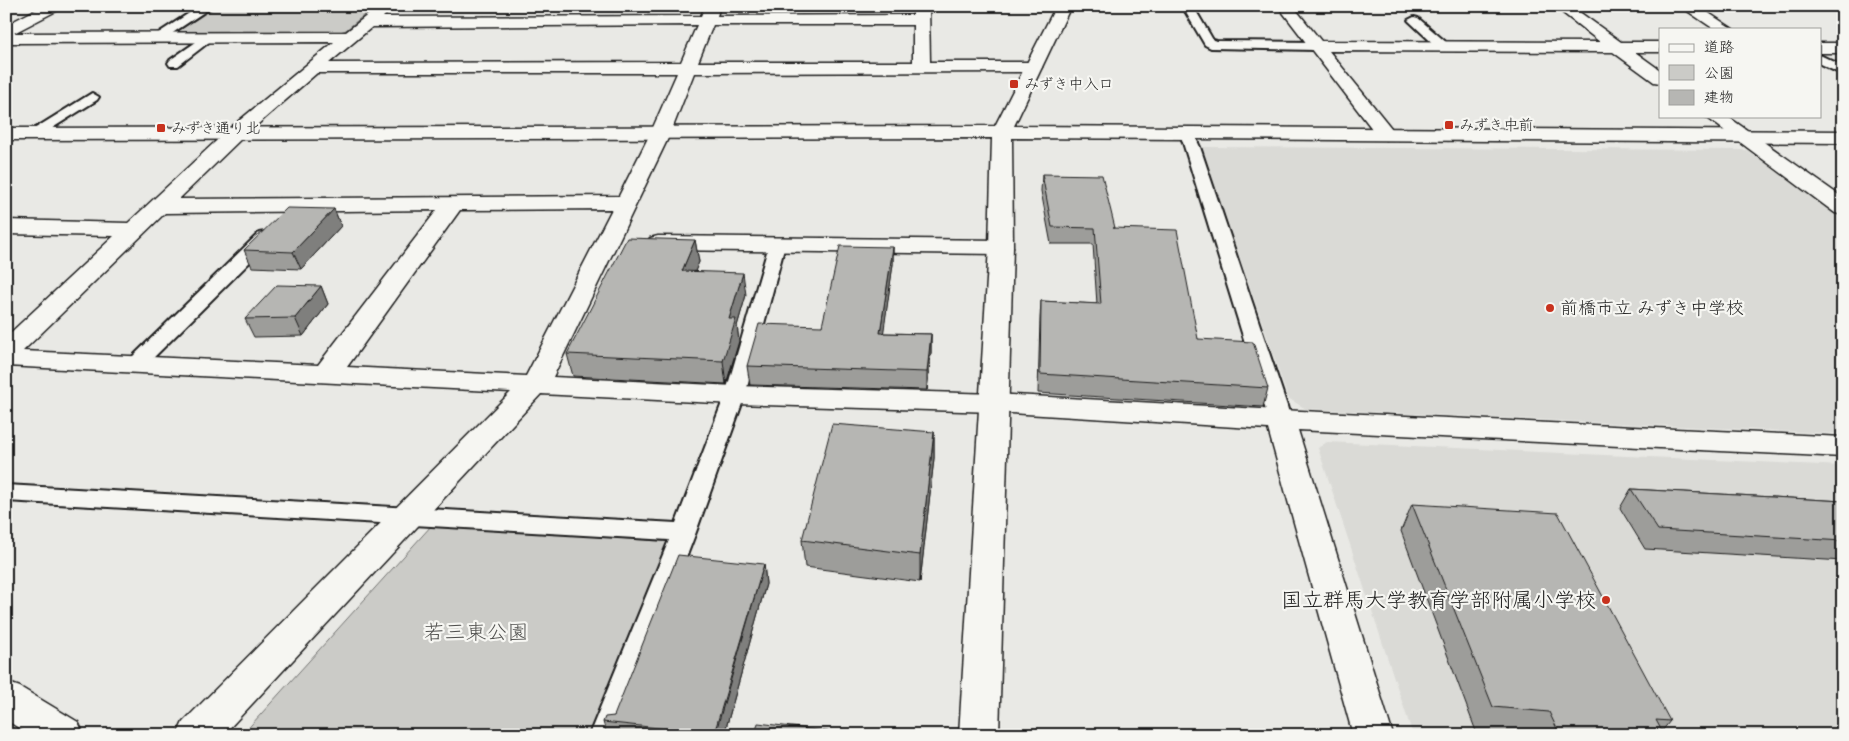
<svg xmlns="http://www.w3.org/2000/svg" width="1849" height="741" viewBox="0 0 1849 741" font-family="Sriracha,'Klee One',sans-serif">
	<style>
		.built { fill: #dadad6 }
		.green { fill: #cbcbc7; stroke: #747472 }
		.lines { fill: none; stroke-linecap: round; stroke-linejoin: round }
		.service-casing { stroke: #1c1c1c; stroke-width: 4 }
		.minor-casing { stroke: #1c1c1c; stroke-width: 3 }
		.tertiary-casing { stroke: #1c1c1c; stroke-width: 3 }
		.service { fill: #f6f6f2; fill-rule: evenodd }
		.minor { fill: #f6f6f2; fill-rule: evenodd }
		.tertiary { fill: #f6f6f2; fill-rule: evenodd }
		.wall { fill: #9d9d9a; stroke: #1c1c1c }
		.shaded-wall { fill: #7f7f7d; stroke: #1c1c1c }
		.building { fill: #b6b6b3; stroke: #1c1c1c }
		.poi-dot { fill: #c8321e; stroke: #f6f6f2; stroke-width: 2 }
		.labels { text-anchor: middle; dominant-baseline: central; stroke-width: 4.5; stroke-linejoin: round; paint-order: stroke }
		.far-poi-label { font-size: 15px; fill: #1c1c1c; stroke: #f6f6f2; text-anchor: start }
		.poi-label { font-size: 18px; fill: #1c1c1c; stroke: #f6f6f2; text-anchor: start }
		.near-poi-label { font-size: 21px; fill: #1c1c1c; stroke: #f6f6f2; text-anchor: end }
		.near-park-label { font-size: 21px; fill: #51514f; stroke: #f6f6f2 }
	</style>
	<rect width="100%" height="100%" fill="#e9e9e5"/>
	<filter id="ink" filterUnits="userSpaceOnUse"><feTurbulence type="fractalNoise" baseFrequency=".02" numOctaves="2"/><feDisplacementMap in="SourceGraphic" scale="10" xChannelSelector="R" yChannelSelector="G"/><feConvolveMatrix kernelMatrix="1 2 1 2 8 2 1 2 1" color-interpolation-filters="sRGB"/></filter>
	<g filter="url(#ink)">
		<!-- built -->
		<g class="built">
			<path d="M1202,147l545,3 96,68v216l-537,-25 -18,-11z"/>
			<path d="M1327,442l516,24v269h-430l-95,-287z"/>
		</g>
		<!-- green -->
		<g class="green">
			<path d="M217,6h158l-29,24 -9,3 -156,1 -3,-3z"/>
			<path d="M432,525l240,17 -79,193h-351z"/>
		</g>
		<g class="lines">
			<!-- service casing -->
			<g class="service-casing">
				<g id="service">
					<path d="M200,6h13l-51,34h-8l-2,-2 2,-2z"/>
					<path d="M1182,6h11l20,34 4,1 99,1 6,4 -6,4 -105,-2 -6,-3z"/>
					<path d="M1414,17l4,1 29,25 2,3 -2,3h-8l-29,-27 -2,-2z"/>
					<path d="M209,33l4,2 2,2 -2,2 -35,27h-8l-2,-3 2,-3z"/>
					<path d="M1820,55l23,11v9l-23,-11z"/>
					<path d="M92,93l7,4 -2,3 -59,37h-10l-2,-3z"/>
					<path d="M1187,129l5,1 8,17 87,259 4,14 -3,5 -8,2 -8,-2 -3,-5 -89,-287 2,-3z"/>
					<path d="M265,232l6,1 2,4 -2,4 -128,127 -7,2 -7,-2 -3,-4 3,-4 130,-127z"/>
					<path d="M777,240l6,1 2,4 -40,150 -49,137 -78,203h-29l80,-195 -663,-39v-16l670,38 49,-128 44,-150 2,-4z"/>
				</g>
			</g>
			<!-- minor casing -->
			<g class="minor-casing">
				<g id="minor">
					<path d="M43,6h19l-2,3 -46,24 332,-1 33,-26 8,1 3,3 -7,7 318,-1 4,-10h15l-3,10 196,-1v-9h16l1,56h103l6,1 3,4 -3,4 -6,1 -339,1 -23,59 -118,245 182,9 260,8 285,16 563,27v20l-545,-27 95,305h-40l-85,-306 -273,-17 -260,-8 -194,-10 -318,341h-46l6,-13 328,-330 -505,-26v-29l108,-101 -108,-2v-14l122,3 101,-94 105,-87 -328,1v-18zM697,25l-16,37 -352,1 43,-36zM713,25h200v37h-215zM317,73h360l-26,59 -32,64 -440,3 64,-62zM612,209l-86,167 -179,-9 113,-157zM437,210l-119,155 -295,-14 142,-138z"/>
					<path d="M1278,6h15l28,35 279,1 -46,-36h17l50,36h39v10h-25l25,18v13l-6,-1 -41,-30 -284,-1 67,83 -3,4 -7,2 -7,-2z"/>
					<path d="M1680,6h18l35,23h-19z"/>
					<rect x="1820" y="43" width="23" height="10"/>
					<path d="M1705,116h22l116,82v17l-8,-2z"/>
					<path d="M658,236l343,4 8,2 4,5 -4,5 -8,2 -343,-4 -8,-2 -4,-5 4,-5z"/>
					<path d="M6,682l14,5 58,35 6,13h-54l-24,-15z"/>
				</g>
			</g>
			<!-- tertiary casing -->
			<g class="tertiary-casing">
				<path id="tertiary" d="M1056,6h15l-57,120 829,5v12l-831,-5 1,109 -14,488h-40l30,-488 3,-109 -986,2v-12l989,-2z"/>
			</g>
			<!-- service -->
			<use href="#service" class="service"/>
			<!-- minor -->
			<use href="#minor" class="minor"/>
			<!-- tertiary -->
			<use href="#tertiary" class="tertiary"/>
		</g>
		<!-- wall -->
		<g class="wall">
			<path d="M1042,174l73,54 83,111 70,49 -5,19 -225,-14 2,-75 1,-17 56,3 -4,-60h-42l-10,-53z"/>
			<path d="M334,209l7,17 -40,43 -49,-2 -8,-17z"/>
			<path d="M695,240l4,22 -4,9 51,24 -9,31 2,15 -13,43 -153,-8 -6,-22z"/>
			<path d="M893,247v17l-10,69 48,1v19l-4,37 -177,-5 -3,-19 75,-40z"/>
			<path d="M321,286l7,18 -25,32 -49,1 -9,-18z"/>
			<path d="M934,432v26l-14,124 -115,-15 -3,-27z"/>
			<path d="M1631,489l212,12v60l-198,-12 -25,-41z"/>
			<path d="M1412,504l258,217 -8,10 2,4 -187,-1 -76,-203z"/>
			<path d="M764,564l2,20 -42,151h-117l-4,-13 11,-6z"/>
		</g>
		<!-- shaded-wall -->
		<g class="shaded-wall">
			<path d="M334,209l7,17 -40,43 -8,-17z"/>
			<path d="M695,240l4,22 -13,30 -4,-21z"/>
			<path d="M893,247v17l-12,87 -1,-18z"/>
			<path d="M743,273l3,22 -9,31 2,15 -13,43 -3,-23 6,-42z"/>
			<path d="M321,286l7,18 -25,32 -8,-18z"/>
			<path d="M931,334v19l-4,37v-18z"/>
			<path d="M934,432v26l-14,124v-27z"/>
			<path d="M764,564l2,20 -42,151h-9z"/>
		</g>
		<!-- building -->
		<g class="building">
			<path d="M1042,174l60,1 13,53h-2l64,2 21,109 55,3 15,46 -228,-14 1,-73 60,3 -6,-76 -43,-1z"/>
			<path d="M287,208l47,1 -41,43 -49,-2z"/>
			<path d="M627,238l68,2 -13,31 61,2 -14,46h7l-13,42 -156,-7z"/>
			<path d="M840,246l53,1 -13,86 51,1 -4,38 -180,-6 12,-42 63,2z"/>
			<path d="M277,285l44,1 -26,32 -50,1z"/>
			<path d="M832,424l102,8 -14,123 -118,-15z"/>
			<path d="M1631,489l212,12v40l-185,-11z"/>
			<path d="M1412,504l146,9 112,208 -14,-1 8,15h-104l-11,-23 -56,-5z"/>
			<path d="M678,555l86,9 -50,170 -111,-12 2,-5 9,-1z"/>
			<path d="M758,723l76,9v3h-79z"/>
		</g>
	</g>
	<!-- markers -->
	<g class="poi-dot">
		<rect x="1009" y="79" width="10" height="10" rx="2.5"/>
		<rect x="1444" y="120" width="10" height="10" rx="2.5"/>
		<rect x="156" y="123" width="10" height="10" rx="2.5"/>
		<circle cx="1550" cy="308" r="5"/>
		<circle cx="1606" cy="600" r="5"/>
	</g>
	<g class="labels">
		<!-- far-poi labels -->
		<g class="far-poi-label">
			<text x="1024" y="84">みずき中入口</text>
			<text x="1459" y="125">みずき中前</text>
			<text x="171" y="128">みずき通り北</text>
		</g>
		<!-- poi labels -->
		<g class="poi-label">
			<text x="1560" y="308">前橋市立 みずき中学校</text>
		</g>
		<!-- near-poi labels -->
		<g class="near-poi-label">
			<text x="1596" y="600">国立群馬大学教育学部附属小学校</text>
		</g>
		<!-- near-park labels -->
		<g class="near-park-label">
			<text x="476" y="632">若三東公園</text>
		</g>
	</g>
	<!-- margin -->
	<rect width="1849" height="741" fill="none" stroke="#f6f6f2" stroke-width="25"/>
	<rect x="12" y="12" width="1824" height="716" fill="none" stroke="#1c1c1c" stroke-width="2" filter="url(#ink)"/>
	<!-- legend -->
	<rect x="1659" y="28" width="162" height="90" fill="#f6f6f2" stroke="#9f9f9c"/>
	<rect x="1669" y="44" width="25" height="8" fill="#f6f6f2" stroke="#9f9f9c"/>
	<text x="1704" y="52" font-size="15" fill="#1c1c1c">道路</text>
	<rect x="1669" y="65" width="25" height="15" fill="#cbcbc7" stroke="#9f9f9c"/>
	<text x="1704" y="78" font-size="15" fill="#1c1c1c">公園</text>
	<rect x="1669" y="90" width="25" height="15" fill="#b6b6b3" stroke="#9f9f9c"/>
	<text x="1704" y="102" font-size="15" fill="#1c1c1c">建物</text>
</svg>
